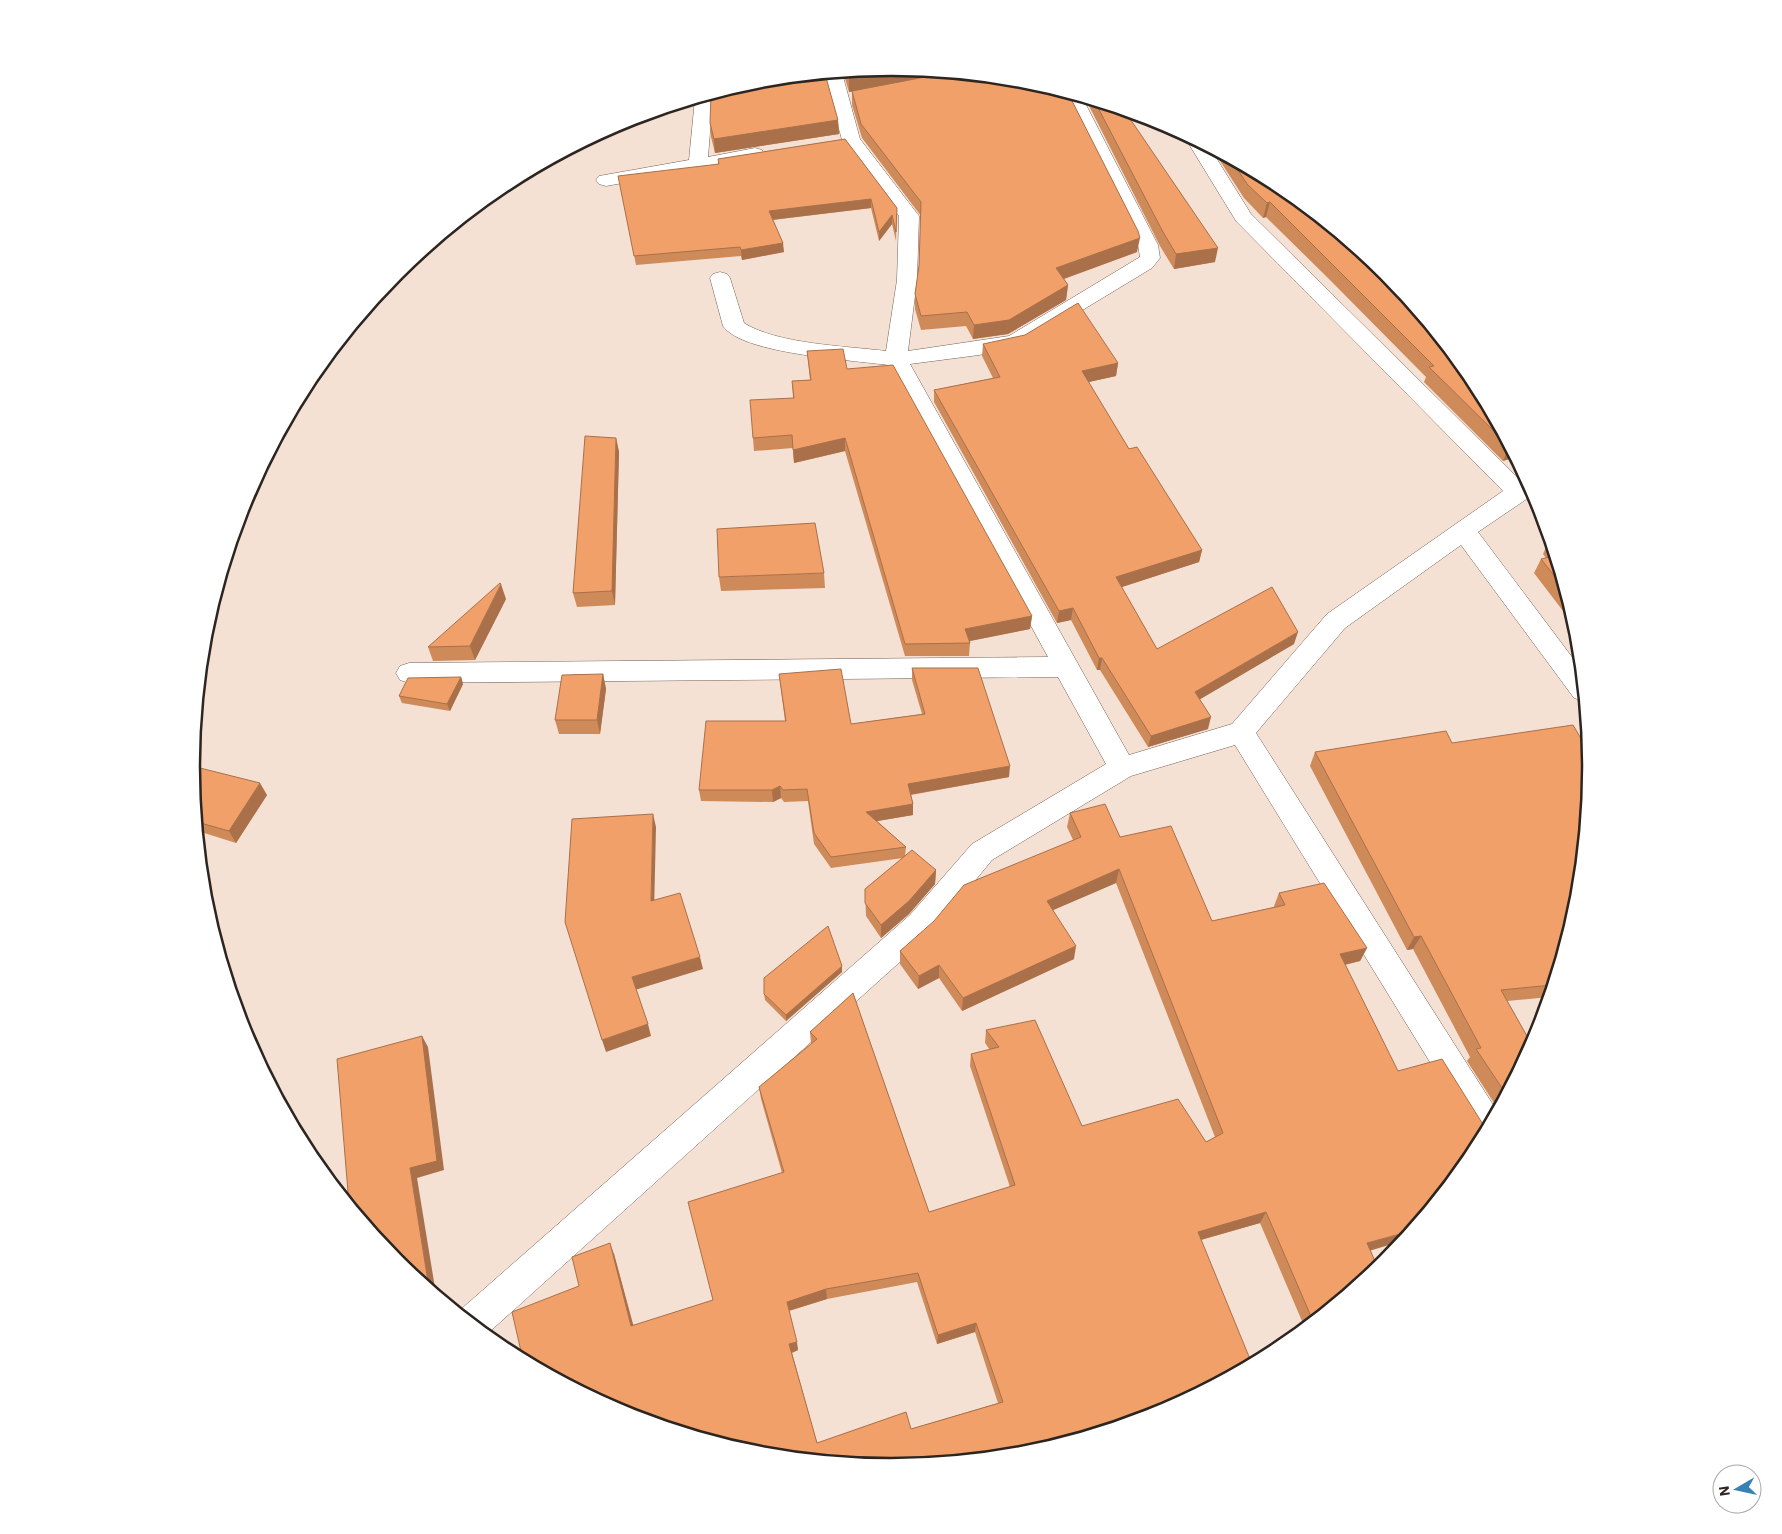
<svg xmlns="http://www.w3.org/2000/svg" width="1782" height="1534" viewBox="0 0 1782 1534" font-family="'IBM Plex Sans',sans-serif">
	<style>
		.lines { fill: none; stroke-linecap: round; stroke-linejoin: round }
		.minor-casing { stroke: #736256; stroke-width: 1 }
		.minor { fill: #fff; fill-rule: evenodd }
		.wall { fill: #cf8a5a; fill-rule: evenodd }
		.shaded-wall { fill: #a9704a }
		.building { fill: #f1a069; stroke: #a9704a; fill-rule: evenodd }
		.rim { fill: none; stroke: #2c2520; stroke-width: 2.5 }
	</style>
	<rect width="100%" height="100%" fill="#f5e0d4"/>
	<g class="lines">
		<!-- minor casing -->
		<g class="minor-casing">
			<g id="minor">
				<path d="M842,73l18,66 59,77 -2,64 -9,71 101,-15 131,-79 -2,-12 -76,-151 2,-2 18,5 76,148 2,13 -8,10 -129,78 -44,9 -69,9 219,391 103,-31 95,-110 176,-123 -267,-270 -49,-80 2,-4 21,11 41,66 270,267 5,-2 8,15 -56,38 103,137 3,32 -10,-3 -113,-153 -116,83 -89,105 241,378 -15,28 -6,-2 -241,-392 -104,31 -139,84 -60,73 -446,402 -27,-24 451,-396 62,-71 134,-80 -48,-87 -649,6 -9,-3 -4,-7 4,-7 9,-3 639,-6 -160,-292c-35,-5 -146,-11 -165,-39l-13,-48 3,-4 7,-2 7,2 3,4 14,45c33,21 101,23 142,28l11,-71 2,-64 -57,-76 -18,-66z"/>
				<path d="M712,94l1,2 -5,61 47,-9 7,2 2,4 -2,4 -156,28 -7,-2 -3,-4 3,-4 90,-16 6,-61z"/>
			</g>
		</g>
		<!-- minor -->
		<use href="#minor" class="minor"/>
	</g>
	<!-- wall -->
	<g class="wall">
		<path d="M891,68l246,184 -73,27 4,6 -2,15 -58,34 -35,5 -7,-13 -45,4 -6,-21v-15l4,-28 2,-50 -59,-78 -10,-33v-14l5,-1 -8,2 -6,-20z"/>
		<path d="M1085,98l39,12 91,152 -41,7 -14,-23z"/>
		<path d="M838,120l1,14 -124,19 -4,-16 -1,-14z"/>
		<path d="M1170,127l17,9 -2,6z"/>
		<path d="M845,139l52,69 -1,33 -4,-17 -13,17 -8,-33 -98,12 11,32 -42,8 -1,-4 -105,9 -16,-80 98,-21v-5z"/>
		<path d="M1213,150l67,36 193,193 42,78 -12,4 -79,-79 2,-5 -98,-99 -62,-61 -3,1 -19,-20z"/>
		<path d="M983,344l135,19 -2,13 -28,6 41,67 73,101 -3,12 -78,25 36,62 137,-5 -94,55 8,30 -60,18 -48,-77h-3l-26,-50 -14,3 -123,-221v-12l59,-12 -11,-22z"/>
		<path d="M807,351l40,18 185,247 -2,13 -61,12 1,2 -1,13h-64l-60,-205 -51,12 -1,-15 -39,3 -1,-13 40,-40 -1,-17 18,-1z"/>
		<path d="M616,438l3,14 -4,153 -38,2 -4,-14z"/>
		<path d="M1549,540l27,88 -42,-55 7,-14 5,-1 -3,-4z"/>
		<path d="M824,573l1,15 -104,3 -2,-14z"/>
		<path d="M506,599l-31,61 -42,1 -5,-14z"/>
		<path d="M912,668l97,109 -98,18 2,9v11l-36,6 29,26 -1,9 31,14 -1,14 -26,30 -28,24 -15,-22 -1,-27 38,-31 -72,10 -17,-24 -6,-43 -24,1 -3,-4 -8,4 -72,-1 -2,-11 86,-69 -6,-47 72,50 71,-10 -10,-34z"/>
		<path d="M603,674l3,15 -6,45h-41l-4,-14z"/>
		<path d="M461,677l2,7 -13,27 -48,-8 -3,-7z"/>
		<path d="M1452,743l138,24 -13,137 -28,93 -42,4 25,44 -34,64 -31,-48 3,-4 -57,-108 -6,1 -97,-184 5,-14z"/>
		<path d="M192,766l75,29 -31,48 -38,-12z"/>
		<path d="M1070,813l50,24 92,84 62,-14v-1l5,-13 88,55 -7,13 -15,4 25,285 8,18 -73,60 -45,-105 -59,17 -43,173 -404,40 -175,-167 35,-32 19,72 80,-26 69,-127 -21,-74 -2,-12 52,-43 -1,-12 43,-39 76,219 81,-25 -40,-121 1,-12 19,-4 -5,-7 1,-13 96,96 124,16 9,-5 -99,-254 -63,27 21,49 -112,52 -23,-33 -21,11 -18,-25v-13l173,-111 -6,-13zM917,1282l20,62 38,-12 23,71 -87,26 -94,14 -25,-90 6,-3 -9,-39 38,-12z"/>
		<path d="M842,972l-56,49 -21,-21 -1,-6z"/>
	</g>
	<!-- shaded-wall -->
	<g class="shaded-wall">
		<path d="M899,68l48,5 -98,19v-14z"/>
		<path d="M838,120l1,14 -124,19 -1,-14z"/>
		<path d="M871,199v9l-101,12 -1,-9z"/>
		<path d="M1270,202l-4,15 -3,1 4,-15z"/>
		<path d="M892,215v9l-13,17v-9z"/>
		<path d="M1140,238l-3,14 -82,30 1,-14z"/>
		<path d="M783,243l1,9 -42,8 -1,-10z"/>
		<path d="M1218,248l-3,14 -41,7 2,-15z"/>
		<path d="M1068,285l-2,15 -58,34 -35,5 1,-14z"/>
		<path d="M1118,363l-2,13 -36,8 2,-13z"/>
		<path d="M616,438l3,14 -4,153 -3,-14z"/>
		<path d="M845,438v13l-51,12 -1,-13z"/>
		<path d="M1509,447l6,10 -12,4z"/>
		<path d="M1202,550l-3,12 -86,28 3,-13z"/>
		<path d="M501,584l5,15 -31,61 -5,-14z"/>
		<path d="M1073,608l-2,12 -14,3 2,-12z"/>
		<path d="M1032,616l-2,13 -65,13v-13z"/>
		<path d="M1298,632l-4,12 -102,60 3,-12z"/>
		<path d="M1099,658h3l-2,12h-3z"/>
		<path d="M603,674l3,15 -6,45 -3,-14z"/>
		<path d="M461,677l2,7 -13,27 -3,-7z"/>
		<path d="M1211,717l-3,12 -60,18 3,-11z"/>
		<path d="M1010,766l-1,11 -101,18v-11z"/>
		<path d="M260,783l7,12 -31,48 -7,-12z"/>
		<path d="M780,786l1,12 -8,4 -1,-12z"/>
		<path d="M913,804v11l-47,8v-11z"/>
		<path d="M653,814l3,13 -2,87 -3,-13z"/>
		<path d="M1119,869l-3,14 -72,31 3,-13z"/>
		<path d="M936,870l-1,14 -26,30 -28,24v-13z"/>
		<path d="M1421,936l-8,13 -6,1 7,-13z"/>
		<path d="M216,939l5,7 -1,9z"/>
		<path d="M1076,946l-2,13 -112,52 1,-13z"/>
		<path d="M1367,948l-7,13 -26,6 6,-13z"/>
		<path d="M700,957l3,12 -68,21 -3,-13z"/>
		<path d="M939,965v13l-21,11 1,-13z"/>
		<path d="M842,966v6l-56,49v-6z"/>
		<path d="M648,1024l3,12 -45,16 -4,-12z"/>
		<path d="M422,1036l6,11 16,123 -27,8 19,116 -7,-6 -19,-120z"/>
		<path d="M1266,1212l-6,11 -67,19 5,-10z"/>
		<path d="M1411,1231l-9,10 -43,13 8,-11z"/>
		<path d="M610,1243l4,11 22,81 -5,-9z"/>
		<path d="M826,1289l1,10 -39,12 -1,-9z"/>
		<path d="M976,1323l-1,9 -38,12 1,-9z"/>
		<path d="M797,1342l1,8 -7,3 -2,-9z"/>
		<path d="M1163,1411l-5,2 -131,40 -4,1z"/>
	</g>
	<!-- building -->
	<g class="building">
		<path d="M891,68h8l-50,10 -2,-6z"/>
		<path d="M946,73l82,8 40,12 70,138 2,7 -84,30 12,17 -59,35 -35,5 -7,-13 -46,4 -6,-22 4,-28 2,-64 -60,-78 -9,-33z"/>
		<path d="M825,74l13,46 -124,19 -4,-16 1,-29 44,-13z"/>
		<path d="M1095,102l29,8 94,138 -42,6 -13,-22z"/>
		<path d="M845,139l52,69 -1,24 -4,-17 -13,17 -8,-33 -102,12 14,32 -42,7 -1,-3 -106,9 -16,-80 101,-12 -1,-5z"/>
		<path d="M1231,159l49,27 106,87 87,106 35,66 -79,-78 5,-1 -164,-164 -3,1 -20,-19z"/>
		<path d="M1078,303l40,60 -36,8 47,78 8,-2 65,103 -86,27 41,72 115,-62 26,45 -103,60 16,25 -60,19 -49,-78h-3l-26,-50 -14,3 -125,-221 66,-13 -17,-33 42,-9z"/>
		<path d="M843,349l4,20 46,-4 139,251 -67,13 5,14 -65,1 -60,-206 -52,12 -1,-15 -39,3 -3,-38 44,-2 -2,-17 19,-1 -4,-29z"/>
		<path d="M585,436l31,2 -4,153 -39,2z"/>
		<path d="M815,523l9,50 -105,4 -2,-48z"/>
		<path d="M1554,556l10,32 -23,-29z"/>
		<path d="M500,583l1,1 -31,62 -42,1z"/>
		<path d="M912,668h66l32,98 -102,18 5,20 -47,8 40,35 -75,10 -17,-24 -7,-44 -24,1 -3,-4 -8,4h-73l7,-69h80l-7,-47 62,-5 10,55 74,-10z"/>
		<path d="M603,674l-6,46h-42l7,-45z"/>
		<path d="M461,677l-14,27 -48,-8 9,-18z"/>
		<path d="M1573,725l16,27 1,15 -7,77h-3l2,5 -5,55 -25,81 -51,5 31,55 -26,49 -30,-45 5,-1 -60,-112 -7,1 -99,-185 131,-21 6,12z"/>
		<path d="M192,766l68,17 -31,48 -32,-9z"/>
		<path d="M1105,804l15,33 51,-11 41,95 73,-16 -6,-12 45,-10 43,65 -27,6 58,117 44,-12 42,67 4,2 -16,28 -61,75 -44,12 11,25 -65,53 -47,-109 -68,20 54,132 -89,47 -140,43 -132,12 -137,-13 -131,-40 -54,-29 -1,-4 -4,2 -41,-22 -11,-48 67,-26 -7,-29 38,-14 21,83 82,-26 -25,-98 96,-30 -25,-85 58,-48 -7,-7 43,-39 76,219 86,-27 -44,-131 28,-7 -13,-17 49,-10 47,106 96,-27 28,43 17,-9 -104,-264 -72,32 29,45 -113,52 -24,-33 -20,11 -19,-25 34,-30 30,-36 117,-48 -11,-24zM918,1273l20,62 38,-12 27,79 -92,27 -5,-17 -89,31 -28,-99 8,-2 -10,-40 39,-13z"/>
		<path d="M653,814l-2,87 29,-8 20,64 -68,20 16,47 -46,16 -37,-118 7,-103z"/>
		<path d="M912,850l24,20 -27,31 -28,24 -16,-22v-14z"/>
		<path d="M828,926l14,40 -56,49 -22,-21v-16z"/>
		<path d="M422,1036l15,125 -27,7 19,120 -33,-27 -47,-57 -12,-145z"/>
	</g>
	<!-- crop -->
	<path d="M0 0H1782V1534H0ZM200 767a691 691 0 1 1 1382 0a691 691 0 1 1-1382 0Z" fill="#fff" fill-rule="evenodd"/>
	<path class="rim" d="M200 767a691 691 0 1 1 1382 0a691 691 0 1 1-1382 0Z"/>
	<!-- north arrow -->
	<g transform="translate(1737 1489) rotate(261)"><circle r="24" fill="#ffffff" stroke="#aba8a6"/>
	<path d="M0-4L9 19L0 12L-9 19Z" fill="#3781b5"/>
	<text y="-8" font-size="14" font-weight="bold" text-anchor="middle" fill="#2c2520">N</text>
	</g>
</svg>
